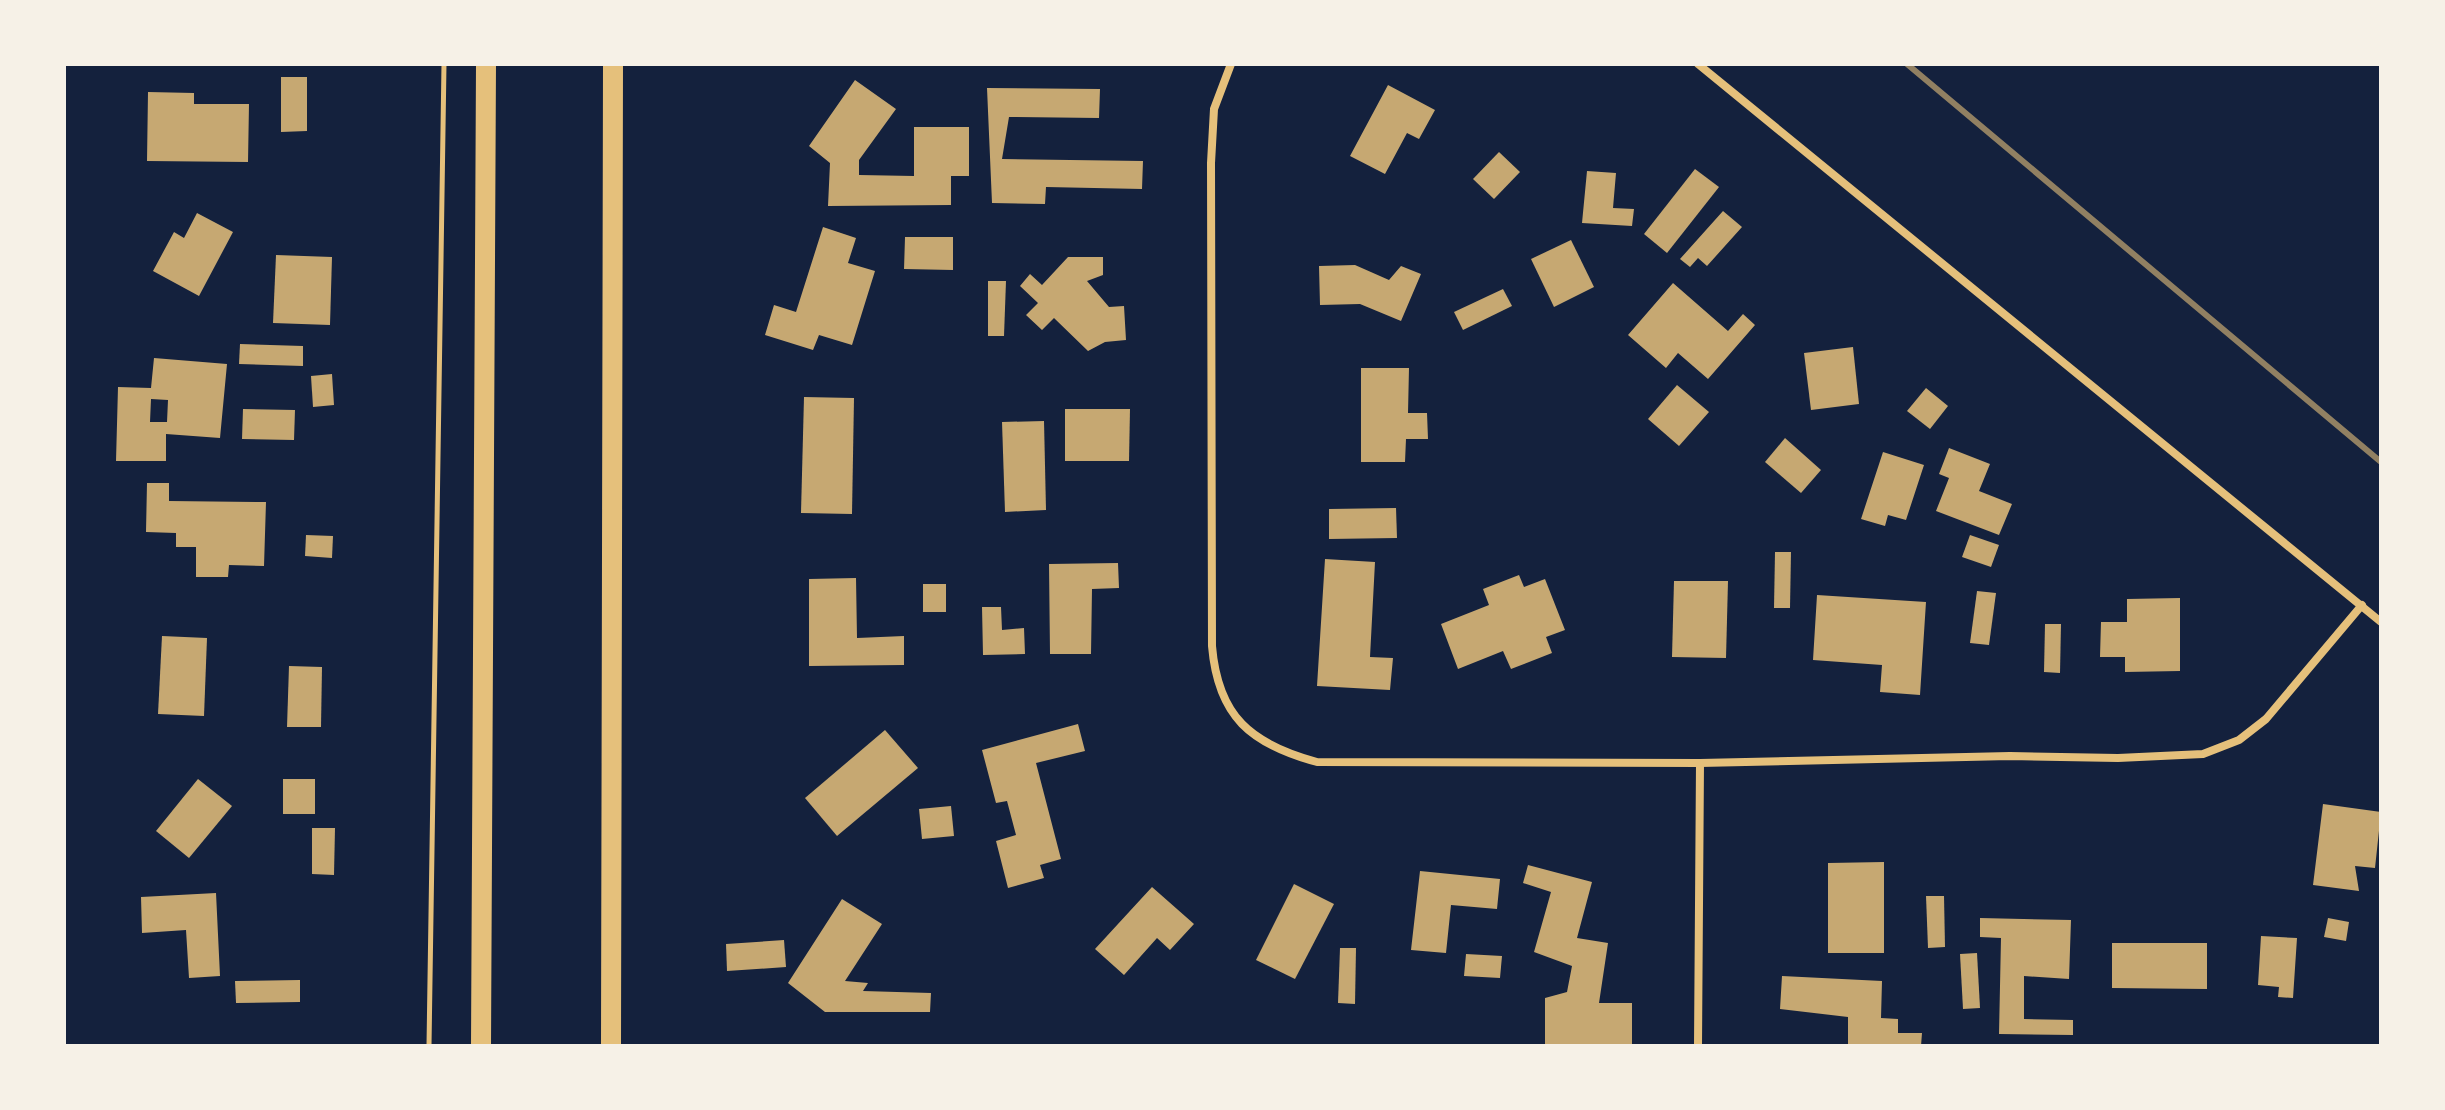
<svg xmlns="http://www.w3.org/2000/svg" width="2445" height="1110" viewBox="0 0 2445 1110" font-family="Karla,sans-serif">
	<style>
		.building { fill: #c6a872; fill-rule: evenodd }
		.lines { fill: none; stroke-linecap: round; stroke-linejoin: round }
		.path { stroke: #e5c07b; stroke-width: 5 }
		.minor { stroke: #e5c07b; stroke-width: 8 }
		.primary { stroke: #e5c07b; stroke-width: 20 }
		.rail { stroke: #918062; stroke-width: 6 }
	</style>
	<rect width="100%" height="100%" fill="#14213d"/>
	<!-- building -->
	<g class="building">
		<path d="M281,77h26v54l-26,1z"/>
		<path d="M855,80l41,29 -37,51v15l55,1v-49h55v49h-18v29l-123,1 2,-43 -21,-17z"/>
		<path d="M1388,85l47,25 -16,29 -12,-6 -22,41 -35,-18z"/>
		<path d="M987,88l113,1 -1,29 -90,-1 -7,42 141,2 -1,28 -96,-2 -1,17 -53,-1z"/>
		<path d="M148,92l46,1v11h55l-1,58 -101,-1z"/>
		<path d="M1499,152l21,20 -26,27 -21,-20z"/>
		<path d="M1695,169l24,18 -52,66 -23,-19z"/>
		<path d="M1587,171l29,2 -3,35 21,1 -2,17 -50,-3z"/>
		<path d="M1723,211l19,16 -35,39 -9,-8 -8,9 -10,-8z"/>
		<path d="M197,213l36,19 -34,64 -46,-25 21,-39 10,6z"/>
		<path d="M823,227l33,11 -8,25 27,8 -23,74 -33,-10 -6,15 -48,-15 9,-30 22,7z"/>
		<path d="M905,237h48v33l-49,-1z"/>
		<path d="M1571,240l23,47 -40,20 -23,-48z"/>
		<path d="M276,255l56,2 -2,68 -57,-2z"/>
		<path d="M1068,257h35v18l-16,6 22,26 15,-1 2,34 -21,2 -17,9 -34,-33 -12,12 -16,-15 12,-12 -18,-17 10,-12 12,11z"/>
		<path d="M1355,265l34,15 12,-14 20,8 -20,47 -41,-17 -40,1 -1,-39z"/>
		<path d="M988,281h18l-2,55h-16z"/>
		<path d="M1673,283l55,48 15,-17 12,11 -47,54 -30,-26 -12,15 -38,-33z"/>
		<path d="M1503,289l9,17 -49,24 -9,-18z"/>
		<path d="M240,344l63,2v20l-64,-2z"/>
		<path d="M1853,347l6,57 -48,6 -7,-57z"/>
		<path d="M154,358l73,6 -7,74 -54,-4v27h-50l2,-74 33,1zM151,399l17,1 -1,22h-17z"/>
		<path d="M1361,368h48l-1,45h19l1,26h-22l-1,23h-44z"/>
		<path d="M332,374l2,31 -21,2 -2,-31z"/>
		<path d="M1677,385l32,27 -30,34 -31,-27z"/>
		<path d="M1926,388l22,18 -18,23 -23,-18z"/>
		<path d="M804,397l50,1 -2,116 -51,-1z"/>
		<path d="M243,409l52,1 -1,30 -52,-1z"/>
		<path d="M1065,409h65l-1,52h-64z"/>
		<path d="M1044,421l2,89 -41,2 -3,-90z"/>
		<path d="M1785,438l36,32 -20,23 -36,-31z"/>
		<path d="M1949,448l41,16 -11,27 33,13 -13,31 -63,-24 13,-33 -10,-4z"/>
		<path d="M1883,452l41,13 -18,55 -18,-5 -3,11 -24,-7z"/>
		<path d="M147,483h22v18l97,1 -2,64 -35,-1 -1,12h-32v-30h-20v-14l-30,-1z"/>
		<path d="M1396,508l1,30 -68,1v-30z"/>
		<path d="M306,535l27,1 -1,22 -27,-2z"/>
		<path d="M1970,535l29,10 -8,22 -29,-10z"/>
		<path d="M1775,552h16l-1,56h-16z"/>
		<path d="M1325,559l50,3 -5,95 23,1 -3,32 -73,-4z"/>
		<path d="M1118,563l1,25 -27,1 -1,65h-41l-1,-90z"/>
		<path d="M1519,575l5,12 21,-8 20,51 -19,7 6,16 -41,16 -8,-18 -45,18 -17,-45 48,-19 -6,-16z"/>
		<path d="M856,578l1,60 47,-2v29l-95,1v-87z"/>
		<path d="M1674,581h54l-2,77 -54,-1z"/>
		<rect x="923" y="584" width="23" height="28"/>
		<path d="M1977,591l19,2 -7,52 -19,-2z"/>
		<path d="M1817,595l109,7 -6,93 -40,-3 2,-27 -69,-5z"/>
		<path d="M2180,598v73l-55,1v-15h-25l1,-35h26v-23z"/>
		<path d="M982,607h19l1,23 22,-2 1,26 -42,1z"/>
		<path d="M2045,624h16l-1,49 -16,-1z"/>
		<path d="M162,636l45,2 -3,78 -46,-2z"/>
		<path d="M289,666l33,1 -1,60h-34z"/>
		<path d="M1078,724l7,27 -49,12 25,96 -21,6 4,13 -36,10 -12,-47 20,-6 -9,-34 -11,2 -14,-53z"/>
		<path d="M885,730l33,38 -81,68 -32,-38z"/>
		<path d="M198,779l34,27 -43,52 -33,-27z"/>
		<rect x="283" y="779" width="32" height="35"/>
		<path d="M2323,804l58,8 -6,56 -20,-2 4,25 -46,-6z"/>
		<path d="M951,806l3,30 -32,3 -3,-30z"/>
		<path d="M312,828h23l-1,47 -22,-1z"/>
		<path d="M1884,862v91h-56v-90z"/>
		<path d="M1528,865l64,17 -15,56 31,5 -9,60h33v43h-87v-48l22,-6 5,-26 -38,-14 17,-60 -28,-9z"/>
		<path d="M1420,871l80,8 -3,30 -46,-4 -5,48 -35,-3z"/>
		<path d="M1294,884l40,20 -39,75 -39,-19z"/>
		<path d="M1152,887l42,37 -24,26 -13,-12 -33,37 -29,-26z"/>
		<path d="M216,893l4,83 -31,2 -3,-48 -44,3 -1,-36z"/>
		<path d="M1926,896h18l1,51 -17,1z"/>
		<path d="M842,899l40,25 -37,57 23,2 -5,8 68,2 -1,19h-105l-37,-29z"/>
		<path d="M1980,918l91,2 -2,59 -45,-3v43l49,1v15l-74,-1 2,-96 -21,-1z"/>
		<path d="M2328,918l21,4 -3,19 -22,-4z"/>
		<path d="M2261,936l36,2 -4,60 -15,-1 1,-10 -21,-2z"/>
		<path d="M784,940l2,27 -59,4 -1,-27z"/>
		<path d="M2112,943h95v46l-95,-1z"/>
		<path d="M1340,948h16l-1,56 -17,-1z"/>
		<path d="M1977,953l3,55 -17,1 -3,-55z"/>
		<path d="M1466,954l36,2 -2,22 -36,-2z"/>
		<path d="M1782,976l100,5 -1,37 17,1v14h24l-1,13h-73v-29l-68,-8z"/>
		<path d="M300,980v22l-64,1 -1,-22z"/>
	</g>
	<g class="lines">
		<!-- path -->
		<path class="path" d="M429,1046l15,-982"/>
		<!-- minor -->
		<g class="minor">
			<path d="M1231,64l-17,45 -3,54 1,483c6,71 39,98 105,116l383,1 310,-7 108,2 85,-4 36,-14 27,-21 96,-114"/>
			<path d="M1698,64l683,558"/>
			<path d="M1698,1046l2,-283"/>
		</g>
		<!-- primary -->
		<g class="primary">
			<path d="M481,1046l5,-982"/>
			<path d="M611,1046l2,-982"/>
		</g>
		<!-- rail -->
		<path class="rail" d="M1907,64l474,398"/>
	</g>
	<!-- border -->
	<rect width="2445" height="1110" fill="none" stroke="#f6f1e7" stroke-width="132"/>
</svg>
